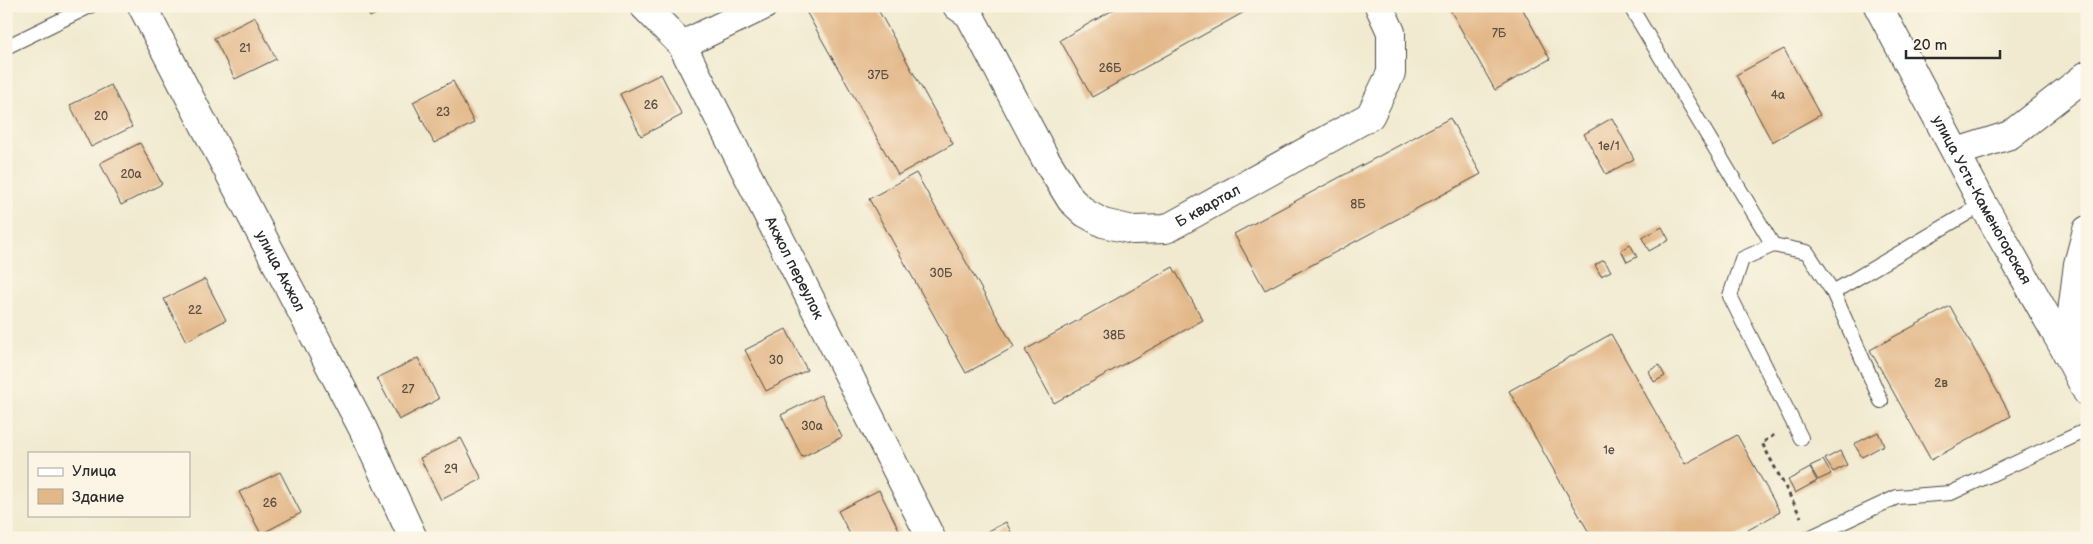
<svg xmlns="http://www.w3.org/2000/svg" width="2093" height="544" viewBox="0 0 2093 544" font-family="'Balsamiq Sans',sans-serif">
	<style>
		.building { fill: #e3b889 }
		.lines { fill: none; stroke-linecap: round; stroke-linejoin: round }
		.service-casing { stroke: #494844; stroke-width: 16 }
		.minor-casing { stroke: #494844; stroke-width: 30 }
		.tertiary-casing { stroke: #494844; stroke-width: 30 }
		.path { stroke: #494844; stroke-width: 3; stroke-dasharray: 4 4; stroke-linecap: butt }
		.service { stroke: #fff; stroke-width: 14 }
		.minor { stroke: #fff; stroke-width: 28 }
		.tertiary { stroke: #fff; stroke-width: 28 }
		.labels { text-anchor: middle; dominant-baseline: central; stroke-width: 4; stroke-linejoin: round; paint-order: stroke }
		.number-label { font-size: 12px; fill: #594e42 }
		.street-label { font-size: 15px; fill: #2b2b2b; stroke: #fcf5e5 }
	</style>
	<rect width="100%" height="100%" fill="#fcf5e5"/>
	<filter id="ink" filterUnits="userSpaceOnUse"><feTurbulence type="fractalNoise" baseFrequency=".02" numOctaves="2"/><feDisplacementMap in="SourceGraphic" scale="10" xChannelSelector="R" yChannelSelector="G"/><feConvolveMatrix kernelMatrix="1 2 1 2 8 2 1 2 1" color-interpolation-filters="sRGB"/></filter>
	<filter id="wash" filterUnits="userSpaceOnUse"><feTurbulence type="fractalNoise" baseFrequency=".0096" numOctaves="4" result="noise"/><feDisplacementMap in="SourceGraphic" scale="20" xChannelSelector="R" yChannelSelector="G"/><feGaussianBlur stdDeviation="1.12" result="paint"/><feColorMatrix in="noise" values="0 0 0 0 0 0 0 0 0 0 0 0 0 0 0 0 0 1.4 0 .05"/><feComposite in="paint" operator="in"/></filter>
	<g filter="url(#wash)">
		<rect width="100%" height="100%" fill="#f1ead0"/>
		<g id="blocks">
			<!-- building -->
			<g class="building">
				<path d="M365,6h27l-22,11z"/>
				<path d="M803,6h73l77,138 -55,31z"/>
				<path d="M1120,6h135l-163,91 -32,-57z"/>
				<path d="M1448,6h73l29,53 -55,31z"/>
				<path d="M255,17l21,42 -41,20 -21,-41z"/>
				<path d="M1784,49l36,66 -48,27 -36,-67z"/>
				<path d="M661,74l21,41 -41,21 -21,-42z"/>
				<path d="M453,81l21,42 -40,20 -21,-41z"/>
				<path d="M111,85l21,42 -41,20 -21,-42z"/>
				<path d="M1450,118l31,56 -216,116 -31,-56z"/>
				<path d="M1612,118l22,41 -28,15 -22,-40z"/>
				<path d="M140,143l22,41 -41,21 -21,-42z"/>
				<path d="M916,173l98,174 -48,26 -97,-174z"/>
				<path d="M1662,227l7,13 -20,11 -7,-13z"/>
				<path d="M1630,244l7,13 -10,5 -6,-12z"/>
				<path d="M1604,260l7,11 -10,5 -6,-11z"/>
				<path d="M1173,267l30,53 -149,83 -29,-53z"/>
				<path d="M205,279l21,41 -40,21 -22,-42z"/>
				<path d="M1950,306l61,110 -80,44 -61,-110z"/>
				<path d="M786,329l21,41 -41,21 -21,-41z"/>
				<path d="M1611,334l74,130 52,-29 43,77 -46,26h-142l-83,-147z"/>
				<path d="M418,358l21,41 -40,21 -22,-42z"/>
				<path d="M1659,365l6,11 -11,6 -5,-11z"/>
				<path d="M821,395l21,42 -40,20 -21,-42z"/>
				<path d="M1878,432l6,13 -22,12 -8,-13z"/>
				<path d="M461,438l21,41 -41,21 -21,-42z"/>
				<path d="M1840,451l7,14 -14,7 -8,-13z"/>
				<path d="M1823,460l8,14 -13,6 -8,-14z"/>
				<path d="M1810,468l7,13 -22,12 -7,-13z"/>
				<path d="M280,472l21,41 -40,21 -22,-42z"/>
				<path d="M879,490l21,42 -11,6h-37l-14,-27z"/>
				<path d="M1006,522l8,16h-39z"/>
			</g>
		</g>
	</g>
	<g filter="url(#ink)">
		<use href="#blocks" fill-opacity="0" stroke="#494844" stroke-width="1"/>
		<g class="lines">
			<!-- service casing -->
			<g class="service-casing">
				<g id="service">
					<path d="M1630,6l143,239"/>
					<path d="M6,47l84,-41"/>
					<path d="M1881,401l-48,-109 150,-88"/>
					<path d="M1801,438l-71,-142 12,-37 31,-14 34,7 26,40"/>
					<path d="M1809,538l88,-41 54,-4 136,-63"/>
				</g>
			</g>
			<!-- minor casing -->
			<g class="minor-casing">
				<g id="minor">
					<path id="s1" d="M142,6l221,423 50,109"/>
					<path id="s2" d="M644,6l38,39 249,493"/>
					<path id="s3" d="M957,6l12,8 76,144 26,42 14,13 18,10 30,7 33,-1 204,-113 21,-43v-41l-12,-26"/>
					<path d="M682,45l81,-39"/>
					<path d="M1957,152l53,-17 77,-60"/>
					<path d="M2067,353l11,-89 9,-34"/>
				</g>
			</g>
			<!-- tertiary casing -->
			<g class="tertiary-casing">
				<g id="tertiary">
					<path id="s4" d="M1878,6l105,198 84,149 20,39"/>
				</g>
			</g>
			<!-- path -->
			<path class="path" d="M1774,435l-12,8 39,74"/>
			<!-- service -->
			<use href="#service" class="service"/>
			<!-- minor -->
			<use href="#minor" class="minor"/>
			<!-- tertiary -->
			<use href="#tertiary" class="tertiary"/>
		</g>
	</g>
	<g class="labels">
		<!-- number labels -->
		<g class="number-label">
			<text x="1499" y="33">7Б</text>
			<text x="245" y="48">21</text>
			<text x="1110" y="68">26Б</text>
			<text x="878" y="75">37Б</text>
			<text x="1778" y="95">4а</text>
			<text x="651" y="105">26</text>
			<text x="443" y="112">23</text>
			<text x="101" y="116">20</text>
			<text x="1609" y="146">1е/1</text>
			<text x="131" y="174">20а</text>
			<text x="1358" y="204">8Б</text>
			<text x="941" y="273">30Б</text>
			<text x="195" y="310">22</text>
			<text x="1114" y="335">38Б</text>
			<text x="776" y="360">30</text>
			<text x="1941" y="383">2в</text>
			<text x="408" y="389">27</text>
			<text x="812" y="426">30а</text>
			<text x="1609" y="450">1е</text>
			<text x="451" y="469">29</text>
			<text x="270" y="503">26</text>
		</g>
		<!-- street labels -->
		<g class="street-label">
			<text stroke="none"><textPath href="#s4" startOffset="220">улица Усть-Каменогорская</textPath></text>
			<text stroke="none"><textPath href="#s3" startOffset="378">Б квартал</textPath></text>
			<text stroke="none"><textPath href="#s2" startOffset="304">Акжол переулок</textPath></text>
			<text stroke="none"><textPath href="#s1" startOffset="299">улица Акжол</textPath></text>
		</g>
	</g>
	<!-- margin -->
	<rect width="2093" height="544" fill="none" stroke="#fcf5e5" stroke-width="25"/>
	<!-- legend -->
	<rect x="28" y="452" width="162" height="65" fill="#fcf5e5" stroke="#a8a49b"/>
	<rect x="38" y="468" width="25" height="8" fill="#ffffff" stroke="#a8a49b"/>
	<text x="72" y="476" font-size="15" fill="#2b2b2b">Улица</text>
	<rect x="38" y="489" width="25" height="15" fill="#e3b889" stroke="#a8a49b"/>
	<text x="72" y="502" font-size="15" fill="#2b2b2b">Здание</text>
	<!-- scale -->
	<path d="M1906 50v8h94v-8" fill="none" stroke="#2b2b2b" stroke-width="2.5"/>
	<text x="1913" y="50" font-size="15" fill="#2b2b2b" stroke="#fcf5e5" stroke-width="4" paint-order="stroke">20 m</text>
</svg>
